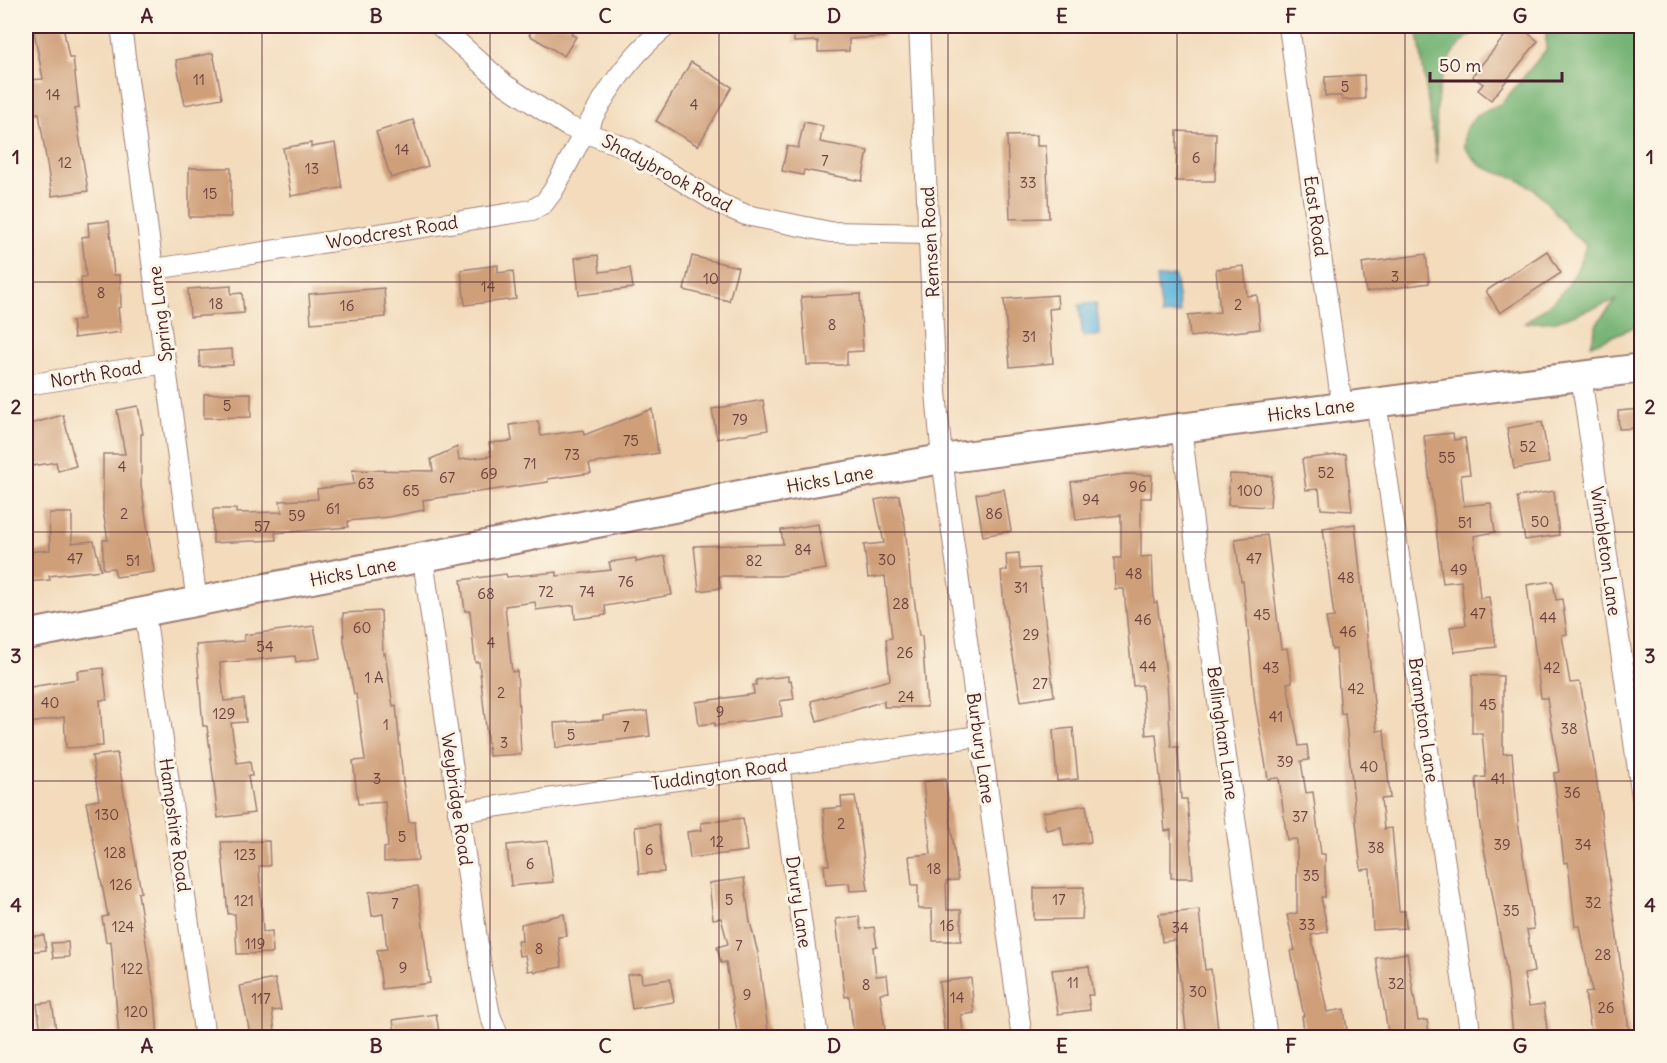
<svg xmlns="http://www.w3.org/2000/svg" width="1667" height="1063" viewBox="0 0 1667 1063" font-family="Delius,sans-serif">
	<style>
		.forest { fill: #76b474; stroke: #606a50; stroke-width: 1.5 }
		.water { fill: #5fb6dc; stroke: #546a84; stroke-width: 1.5 }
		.building { fill: #cf9f79 }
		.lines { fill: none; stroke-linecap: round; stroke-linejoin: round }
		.minor-casing { stroke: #9e7d74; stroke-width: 22 }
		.secondary-casing { stroke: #9e7d74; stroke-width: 32 }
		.minor { stroke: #fff; stroke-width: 20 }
		.secondary { stroke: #fff; stroke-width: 28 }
		.grid { fill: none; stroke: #4a1f2b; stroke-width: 1.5; stroke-opacity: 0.55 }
		.labels { text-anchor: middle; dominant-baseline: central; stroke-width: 6; stroke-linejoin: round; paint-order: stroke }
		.number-label { font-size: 15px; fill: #6b3f3e }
		.street-label { font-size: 18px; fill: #4a1f2b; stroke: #fcf5e5 }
		.neatline { fill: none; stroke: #4a1f2b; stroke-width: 2 }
		.grid-label { font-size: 20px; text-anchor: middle; font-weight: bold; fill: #4a1f2b }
	</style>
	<rect width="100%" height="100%" fill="#fcf5e5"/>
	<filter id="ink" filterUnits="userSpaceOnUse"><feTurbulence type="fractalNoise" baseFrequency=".0167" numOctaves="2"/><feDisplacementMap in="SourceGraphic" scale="12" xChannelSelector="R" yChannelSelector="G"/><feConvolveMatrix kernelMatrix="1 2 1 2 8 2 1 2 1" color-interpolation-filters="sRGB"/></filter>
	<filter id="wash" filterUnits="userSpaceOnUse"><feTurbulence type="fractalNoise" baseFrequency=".008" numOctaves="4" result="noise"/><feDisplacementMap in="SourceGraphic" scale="24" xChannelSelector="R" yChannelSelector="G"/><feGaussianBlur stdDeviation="1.35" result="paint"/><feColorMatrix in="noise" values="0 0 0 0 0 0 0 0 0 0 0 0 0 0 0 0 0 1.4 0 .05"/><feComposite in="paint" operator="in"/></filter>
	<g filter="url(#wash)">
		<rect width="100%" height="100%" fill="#f3dbbc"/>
		<!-- forest -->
		<g class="forest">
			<path d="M1417,26h64c-51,36 -45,80 -44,137z"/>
			<path d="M1546,26h95v298l-50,21 6,-22 19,-23 -60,21 -31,2c33,-24 50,-37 61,-78 -25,-17 -36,-49 -65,-64 -28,-14 -36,-4 -57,-35l1,-16 11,-14 26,-13 44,-53z"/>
		</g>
		<!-- water -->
		<g class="water">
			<path d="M1175,276l5,37 -18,2 -5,-37z"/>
			<path d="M1096,303l4,32 -17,2 -4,-32z"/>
		</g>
		<g id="blocks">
			<!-- building -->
			<g class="building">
				<path d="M33,26h30l6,32h4l6,50 -4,1 13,82 -36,5 -13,-83 -8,1 -4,-34 16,-1z"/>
				<path d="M535,26h42l-6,8 5,3 -12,19 -35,-21z"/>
				<path d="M794,26h90v11l-35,2v12l-31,1v-11l-24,1z"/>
				<path d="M1513,26h6l19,15 -47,59 -13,-10 5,-6 -11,-8z"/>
				<path d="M213,53l9,45 -37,7 -9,-45z"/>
				<path d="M691,62l41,25 -34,59 -42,-25z"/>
				<path d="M1364,75l1,24 -23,1 -1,-4h-16v-19z"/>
				<path d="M413,120l15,46 -37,12 -15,-46z"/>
				<path d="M804,122l19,4 -3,16 48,9 -6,30 -58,-11 -1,5 -21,-4 5,-25 11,2z"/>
				<path d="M1177,131l39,2 -1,48h-39z"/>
				<path d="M1037,135v11h9l3,72 -39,1 -3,-83z"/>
				<path d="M311,143v4l24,-4 7,45 -51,8 -8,-48z"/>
				<rect x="189" y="168" width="42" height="49"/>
				<path d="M109,221l5,54h6l1,32 -3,1 3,24 -47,6 -2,-17 11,-2 -2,-42h5l-4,-40 7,-1 -1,-13z"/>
				<path d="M1547,251l14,22 -61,40 -14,-22z"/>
				<path d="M1426,254l3,29 -63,9 -4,-29z"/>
				<path d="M598,255l2,17 30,-4 3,20 -54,7 -4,-37z"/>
				<path d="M692,256l46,11 -9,34 -45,-11z"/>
				<path d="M498,265v8l15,-2 3,28 -51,6 -4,-35z"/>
				<path d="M1244,266l3,30 10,-1 3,34 -70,8 -2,-22 32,-3 -4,-43z"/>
				<path d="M231,286v8l11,-1 2,20 -54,4 -2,-28z"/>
				<path d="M384,288l2,29 -75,6 -2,-29z"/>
				<path d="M860,294l3,57 -16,1v13h-40l-6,-68z"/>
				<path d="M1057,295l1,13 -9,1 4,54 -43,4 -6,-68z"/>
				<path d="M232,349l1,16 -33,2 -1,-16z"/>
				<path d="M251,393v24l-47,1v-24z"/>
				<path d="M763,400l5,30 -51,9 -5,-30z"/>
				<path d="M138,406l5,28h-2v51l13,87 -38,5 -2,-9 -11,1v-29h5l-5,-29v-57h22l-8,-44z"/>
				<path d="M652,409l6,44 -69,11 2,9 -43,6v3l-125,18 1,10 -35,7 -41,4v6l-73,6 1,7 -63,3v-34h23v4l46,-1 -2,-11 38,-2 -1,-10 37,-5 -2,-14 81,1 -2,-12 26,-12 2,13 32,-4 -2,-13 23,-2 -2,-16 28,-4 3,15 42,-6 1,5z"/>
				<path d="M1641,409v19l-22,1 -1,-18z"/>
				<path d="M63,415l13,51 -18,5 -2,-9 -30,5v-42z"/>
				<path d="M1542,422l7,41 -35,6 -7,-41z"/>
				<path d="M1453,433l1,7 11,-2 5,36 -9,1 3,31 27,-3 4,29 -21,4 6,62 9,-1 7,50 -42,5 -4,-25 16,-2 -5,-44 -18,2 -19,-147z"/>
				<path d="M1346,454l6,57 -31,-2 -2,-20 -13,1 -4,-31z"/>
				<path d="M1125,474l27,1 -1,23h-10v59l11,-1 2,47 3,-1 10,80 4,65h7l3,52h6l6,79h-22v-48l-6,1 -9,-97 -10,1 -4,-50 -9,1 -9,-97h-9l-1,-31h7v-43l-45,5 -5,-38z"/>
				<path d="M1230,474l42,2 -2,31 -42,-2z"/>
				<path d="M1004,489l7,42 -28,5 -7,-42z"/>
				<path d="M1554,491l5,44 -34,5 -8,-43z"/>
				<path d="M899,495l6,30 6,64h2l6,47h3l5,71h-43v-6l-67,20 -6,-20 79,-21 -4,-41 6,-1 -7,-62 -17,2 -4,-33 20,-2 -9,-43z"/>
				<path d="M49,513h23v30l22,-2 7,29 -52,6 1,4 -24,2v-30l24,-2z"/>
				<path d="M818,524l8,45 -47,7h-60l2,12 -22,3 -5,-45 89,-2 -2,-14z"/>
				<path d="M1355,524l22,207 7,-1 6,68 -9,1 3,30 8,-1 7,83h6l1,17 -33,2 -3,-61 -9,1 -16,-157 -4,1 -5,-65 -4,1 -6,-32 8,-1 -11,-89z"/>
				<path d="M1267,535l14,114 6,-1 5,34 -5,1 12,63 8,-1 2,15 -8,1 5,32 7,-1 8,62h4v43h-4l7,35 -17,3 16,77 17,-3 4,29h-43l-3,-22h2l-13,-65 4,-1 -8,-35 10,-2v-74l-10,1 -8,-62 -11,1 -13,-77 -12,-121h-2l-6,-42z"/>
				<path d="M1019,553l1,16 19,-1 15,128 -33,5 -17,-95 -3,-35 6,-1 -1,-16z"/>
				<path d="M665,556l7,39 -67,11 1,9 -31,4 -1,-14 -38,5 -1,-8 -30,4 7,66 5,-1 4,83 -32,2 -10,-94h-4l-5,-51h-5l-4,-31 45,-6 1,3 50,-5v4l54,-6 -2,-8 27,-4v4z"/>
				<path d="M1553,581l3,19 6,-1 5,35 -5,1 8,48 10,-1 15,86 35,270h-38l-7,-45 7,-1 -12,-66h-5l-7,-64 -4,1 -10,-90 5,-1 -12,-74h-6l-14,-113z"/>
				<path d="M381,611l2,43 2,-1 8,53 3,-1 7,77 6,40h6l3,38 -34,2v-14l4,-1 -3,-45 -27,2 -5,-43 12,-1 -9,-66h-2l-10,-52 -1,-29z"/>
				<path d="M314,626l6,32 -24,4 -1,-6 -75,7 4,38 20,-2 2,23 -15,1 6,40 13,-2 2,15h-4l6,37 -36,5 -11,-92h-4l-7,-81 48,-4v-6z"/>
				<path d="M103,668l4,32h-7l3,46 -37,2 -2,-31 -38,7v-36l52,-9 -1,-8z"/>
				<path d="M1472,675l31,1v78l9,-1 6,69 16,107 -7,1 7,42 -10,2 5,32 15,-2 4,34h-33l-2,-3 -6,-60 -28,-155 -3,-42 10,-1 -4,-44h-10z"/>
				<path d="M788,676v5l3,-1 3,19 -14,2 2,15 -67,10v-3l-16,2 -3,-23 58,-8 -1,-9h3v-5z"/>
				<path d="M647,711l3,25 -94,12 -2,-25 49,-3v-4z"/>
				<path d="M1073,728l5,51 -21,2 -4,-51z"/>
				<path d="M117,753l24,139 -3,1 17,105 3,40h-39l-8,-97 -5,1 -4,-25 6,-1 -22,-114 13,-2 -7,-44z"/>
				<path d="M945,779l13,101 -12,1 1,29h14v31h-28l-1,-32h-14v-24h-6l-3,-29 22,-2 -8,-72z"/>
				<path d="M855,796l13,94 -18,1 -1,-8 -23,2 -2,-20h5l-6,-56 19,-2 -1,-10z"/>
				<path d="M1086,805l5,37 -27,4 -3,-19 -15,3 -3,-18z"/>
				<path d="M743,818l4,33 -57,7 -3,-26 15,-2 -1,-7z"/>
				<path d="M659,824l5,48 -25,2 -4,-47z"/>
				<path d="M269,841l1,25h-11l4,66 9,-1 1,22 -36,1 -2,-40h-7l-7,-72z"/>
				<path d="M548,841l5,41 -42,4 -4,-41z"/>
				<path d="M744,878l6,44 8,31 11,85h-31l-12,-76 -5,1 -4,-16 11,-3 -7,-26 -8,1 -4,-36z"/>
				<path d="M418,886l12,97 -48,6 -5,-39 10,-1 -4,-35 -11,2 -3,-24z"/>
				<path d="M1084,887l-2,32 -48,1v-32z"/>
				<path d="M1199,910l6,60 6,-1 8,69h-32l-12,-98 -13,2 -3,-28z"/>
				<path d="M564,914l3,22 -9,1 4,30 -27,5 -1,-2 -6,1 -3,-16 -6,1 -2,-15h5l-1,-17z"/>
				<path d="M859,916l2,13 13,-2 3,19 -4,1 3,29 11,-1 2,17 -9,1 6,45h-21v-4l-11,2 -5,-40 -4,1 -9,-78z"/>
				<path d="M44,935l2,15 -20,2v-15z"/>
				<path d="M68,942l1,15 -16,1 -2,-15z"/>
				<path d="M1407,953l11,68 9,-1 3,18h-41l-13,-80z"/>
				<path d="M1089,966l4,29h-5l2,15 -32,4 -6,-44z"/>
				<path d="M641,973l1,10 28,-4 4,23 -42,7 -5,-34z"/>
				<path d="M971,978l3,35 -13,2 3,23h-19l-6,-56z"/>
				<path d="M275,979l6,31 -9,1 4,27h-25l-11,-52z"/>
				<path d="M52,1002l4,28 -15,2 -4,-28z"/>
				<path d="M436,1014l4,24h-44l-3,-18z"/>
			</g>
		</g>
	</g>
	<g filter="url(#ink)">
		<use href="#blocks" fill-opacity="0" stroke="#9e7d74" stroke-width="1.5"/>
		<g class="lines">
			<!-- minor casing -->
			<g class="minor-casing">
				<g id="minor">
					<path d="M121,26l76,577"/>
					<path d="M440,26l64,58 63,42 63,23 90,55 26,11 84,17 100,2"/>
					<path d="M919,26l17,366 6,67 80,579"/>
					<path d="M1289,26l53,380"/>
					<path d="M155,269l377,-59 12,-7 9,-12c33,-60 59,-123 114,-165"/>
					<path d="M1581,376l61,421"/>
					<path d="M26,385l140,-22"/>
					<path d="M1376,402l95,636"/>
					<path d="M1181,428l19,150 67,460"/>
					<path d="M423,559l59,415 8,41 9,23"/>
					<path d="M145,613l60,425"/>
					<path d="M779,766l39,272"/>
					<path d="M458,812l521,-76"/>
				</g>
			</g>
			<!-- secondary casing -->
			<g class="secondary-casing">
				<path id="secondary" d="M26,635l729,-143 187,-33 700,-91"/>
			</g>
			<!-- minor -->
			<use href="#minor" class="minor"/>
			<!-- secondary -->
			<use href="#secondary" class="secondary"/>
		</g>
	</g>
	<!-- grid -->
	<path class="grid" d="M262,26v1012M490,26v1012M719,26v1012M948,26v1012M1177,26v1012M1405,26v1012M26,282h1616M26,532h1616M26,781h1616"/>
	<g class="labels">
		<!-- number labels -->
		<g class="number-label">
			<text x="199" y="79">11</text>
			<text x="1345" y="86">5</text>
			<text x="53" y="94">14</text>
			<text x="694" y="104">4</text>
			<text x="402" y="149">14</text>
			<text x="1196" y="157">6</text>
			<text x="825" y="160">7</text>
			<text x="65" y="162">12</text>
			<text x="312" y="168">13</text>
			<text x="1028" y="182">33</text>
			<text x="210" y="193">15</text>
			<text x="1395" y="276">3</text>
			<text x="711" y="278">10</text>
			<text x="488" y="286">14</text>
			<text x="101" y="292">8</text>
			<text x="216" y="303">18</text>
			<text x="1238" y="304">2</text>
			<text x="347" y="305">16</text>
			<text x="832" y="324">8</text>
			<text x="1029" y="336">31</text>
			<text x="227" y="405">5</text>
			<text x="740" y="419">79</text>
			<text x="631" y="440">75</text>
			<text x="1528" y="446">52</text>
			<text x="572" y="454">73</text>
			<text x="1447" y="457">55</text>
			<text x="530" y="463">71</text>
			<text x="122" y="466">4</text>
			<text x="1326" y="472">52</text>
			<text x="489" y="473">69</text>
			<text x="447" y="477">67</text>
			<text x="366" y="483">63</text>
			<text x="1138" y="486">96</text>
			<text x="411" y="490">65</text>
			<text x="1250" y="490">100</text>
			<text x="1091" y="499">94</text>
			<text x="333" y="508">61</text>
			<text x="124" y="513">2</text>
			<text x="994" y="513">86</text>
			<text x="297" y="515">59</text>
			<text x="1540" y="521">50</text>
			<text x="1465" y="522">51</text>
			<text x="262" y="526">57</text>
			<text x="803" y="549">84</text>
			<text x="75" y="558">47</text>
			<text x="1254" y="558">47</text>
			<text x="887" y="559">30</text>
			<text x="133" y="560">51</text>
			<text x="754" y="560">82</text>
			<text x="1459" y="569">49</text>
			<text x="1134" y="573">48</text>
			<text x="1346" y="577">48</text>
			<text x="626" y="581">76</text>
			<text x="1021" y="587">31</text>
			<text x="546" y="591">72</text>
			<text x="587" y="591">74</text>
			<text x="486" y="593">68</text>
			<text x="901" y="603">28</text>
			<text x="1478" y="613">47</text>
			<text x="1262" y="614">45</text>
			<text x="1548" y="617">44</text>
			<text x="1143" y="619">46</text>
			<text x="362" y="627">60</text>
			<text x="1348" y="631">46</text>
			<text x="1031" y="634">29</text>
			<text x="491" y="642">4</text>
			<text x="265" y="646">54</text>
			<text x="905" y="652">26</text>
			<text x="1148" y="666">44</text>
			<text x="1271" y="667">43</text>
			<text x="1552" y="667">42</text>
			<text x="374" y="677">1 A</text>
			<text x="1040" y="683">27</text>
			<text x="1356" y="688">42</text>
			<text x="501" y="692">2</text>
			<text x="906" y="696">24</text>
			<text x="50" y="702">40</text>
			<text x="1488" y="704">45</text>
			<text x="720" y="711">9</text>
			<text x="224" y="713">129</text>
			<text x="1276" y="716">41</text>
			<text x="386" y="724">1</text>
			<text x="626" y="726">7</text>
			<text x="1569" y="728">38</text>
			<text x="571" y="734">5</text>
			<text x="504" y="742">3</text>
			<text x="1285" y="761">39</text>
			<text x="1369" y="766">40</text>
			<text x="377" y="778">3</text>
			<text x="1498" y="778">41</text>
			<text x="1572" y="792">36</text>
			<text x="107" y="814">130</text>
			<text x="1300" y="816">37</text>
			<text x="841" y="823">2</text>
			<text x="402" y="836">5</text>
			<text x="717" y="841">12</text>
			<text x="1502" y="844">39</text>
			<text x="1583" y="844">34</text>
			<text x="1376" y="847">38</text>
			<text x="649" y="849">6</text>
			<text x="115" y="852">128</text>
			<text x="245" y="854">123</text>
			<text x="530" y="863">6</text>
			<text x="934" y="868">18</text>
			<text x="1311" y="875">35</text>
			<text x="121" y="884">126</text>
			<text x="729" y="899">5</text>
			<text x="1059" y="899">17</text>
			<text x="244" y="900">121</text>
			<text x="1593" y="902">32</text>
			<text x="395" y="903">7</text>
			<text x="1511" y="910">35</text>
			<text x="1307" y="924">33</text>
			<text x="947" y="925">16</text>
			<text x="123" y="926">124</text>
			<text x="1180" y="927">34</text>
			<text x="255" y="943">119</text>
			<text x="739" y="945">7</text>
			<text x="539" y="948">8</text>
			<text x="1603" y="954">28</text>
			<text x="403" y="967">9</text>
			<text x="132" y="968">122</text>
			<text x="1073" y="982">11</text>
			<text x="1396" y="983">32</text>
			<text x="866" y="984">8</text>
			<text x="1198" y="991">30</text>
			<text x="747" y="994">9</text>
			<text x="957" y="997">14</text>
			<text x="261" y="998">117</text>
			<text x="1606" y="1007">26</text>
			<text x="136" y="1011">120</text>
		</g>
		<!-- street labels -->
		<g class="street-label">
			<text transform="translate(667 173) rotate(28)">Shadybrook Road</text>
			<text transform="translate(1316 216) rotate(82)">East Road</text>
			<text transform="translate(392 232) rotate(-9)">Woodcrest Road</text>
			<text transform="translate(930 242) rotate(-93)">Remsen Road</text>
			<text transform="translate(160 314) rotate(-97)">Spring Lane</text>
			<text transform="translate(96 374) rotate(-9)">North Road</text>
			<text transform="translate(1311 410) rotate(-7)">Hicks Lane</text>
			<text transform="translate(830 479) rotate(-10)">Hicks Lane</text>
			<text transform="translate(1606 551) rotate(82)">Wimbleton Lane</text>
			<text transform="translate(353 572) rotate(-11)">Hicks Lane</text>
			<text transform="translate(1424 720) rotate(82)">Brampton Lane</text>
			<text transform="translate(1223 733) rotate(82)">Bellingham Lane</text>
			<text transform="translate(981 748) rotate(82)">Burbury Lane</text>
			<text transform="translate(719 774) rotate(-8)">Tuddington Road</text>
			<text transform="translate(457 799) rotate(82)">Weybridge Road</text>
			<text transform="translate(175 825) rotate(82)">Hampshire Road</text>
			<text transform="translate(799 902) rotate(82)">Drury Lane</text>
		</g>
	</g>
	<!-- margin -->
	<rect width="1667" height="1063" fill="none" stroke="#fcf5e5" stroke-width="66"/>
	<!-- scale -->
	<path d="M1430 72v9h132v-9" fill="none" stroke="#4a1f2b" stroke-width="3"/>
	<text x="1439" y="72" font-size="18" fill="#4a1f2b" stroke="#fcf5e5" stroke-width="4.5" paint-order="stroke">50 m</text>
	<rect x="33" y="33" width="1601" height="997" class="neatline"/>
	<g class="grid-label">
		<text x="147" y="23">A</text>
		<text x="376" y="23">B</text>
		<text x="605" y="23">C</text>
		<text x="834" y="23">D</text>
		<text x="1062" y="23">E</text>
		<text x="1291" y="23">F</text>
		<text x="1520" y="23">G</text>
		<text x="16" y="164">1</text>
		<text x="1650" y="164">1</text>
		<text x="16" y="414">2</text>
		<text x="1650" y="414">2</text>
		<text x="16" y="663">3</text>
		<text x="1650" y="663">3</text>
		<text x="16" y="912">4</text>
		<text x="1650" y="912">4</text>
		<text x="147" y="1053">A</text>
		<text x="376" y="1053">B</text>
		<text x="605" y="1053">C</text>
		<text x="834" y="1053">D</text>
		<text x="1062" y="1053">E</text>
		<text x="1291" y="1053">F</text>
		<text x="1520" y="1053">G</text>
	</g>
</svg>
